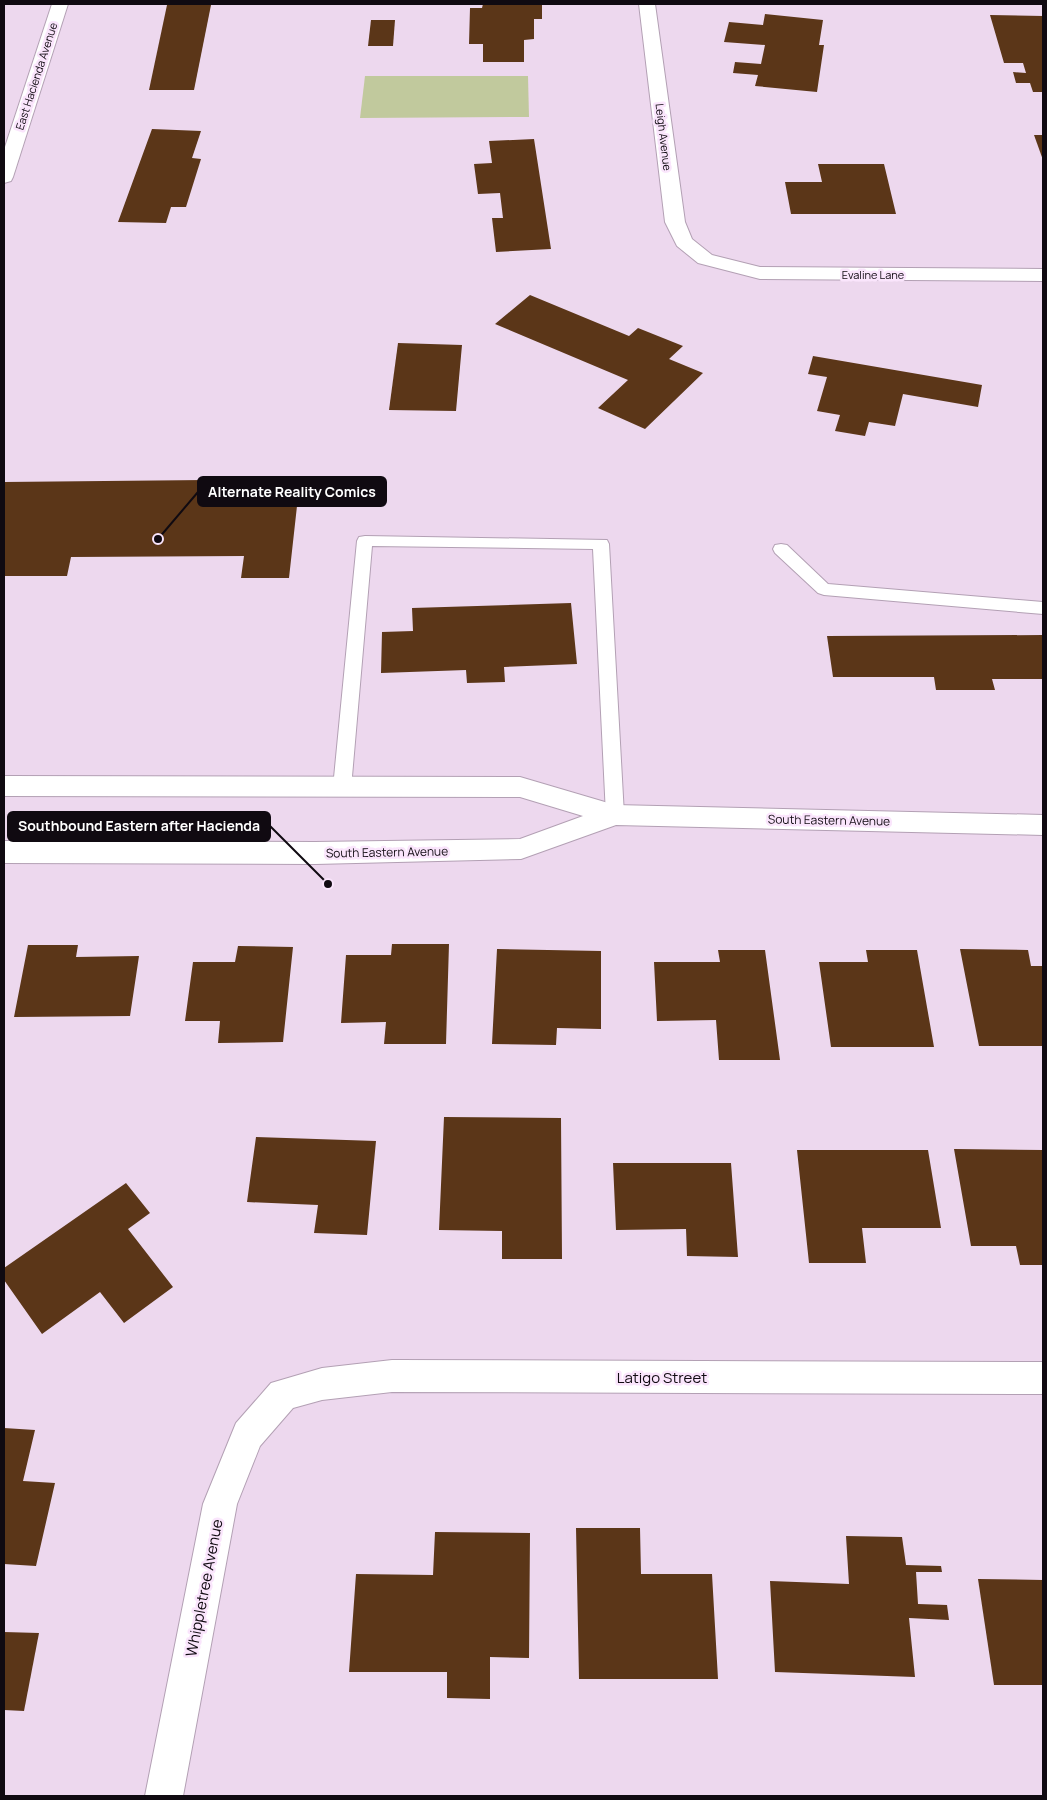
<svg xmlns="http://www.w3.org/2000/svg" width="1047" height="1800" viewBox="0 0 1047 1800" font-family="Manrope,sans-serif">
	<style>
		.green { fill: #c1c99d }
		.building { fill: #5b3618 }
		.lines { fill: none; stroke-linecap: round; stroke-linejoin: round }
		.service-casing { stroke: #b3a0b4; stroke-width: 2 }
		.minor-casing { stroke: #b3a0b4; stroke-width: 2 }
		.secondary-casing { stroke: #b3a0b4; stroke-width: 2 }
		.primary-casing { stroke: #b3a0b4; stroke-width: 2 }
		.service { fill: #fff; fill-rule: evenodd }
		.minor { fill: #fff; fill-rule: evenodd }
		.secondary { fill: #fff; fill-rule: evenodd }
		.primary { fill: #fff; fill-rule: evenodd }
		.labels { text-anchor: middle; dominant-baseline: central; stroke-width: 5; stroke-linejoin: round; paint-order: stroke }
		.far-street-label { font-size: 11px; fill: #100a11; stroke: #fae5fc }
		.street-label { font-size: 12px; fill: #100a11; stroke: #fae5fc }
		.near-street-label { font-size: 15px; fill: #100a11; stroke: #fae5fc }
		.leader { fill: none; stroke: #100a11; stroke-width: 2 }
		.callout-dot { fill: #100a11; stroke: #fae5fc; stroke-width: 2 }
		.callout { fill: #100a11; stroke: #100a11; stroke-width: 2 }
		.callout-label { font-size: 14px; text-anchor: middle; font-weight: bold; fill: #fff }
	</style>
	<rect width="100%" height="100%" fill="#edd8ee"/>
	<!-- green -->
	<path class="green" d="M365,76h163l1,41 -169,1z"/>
	<!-- building -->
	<g class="building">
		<path d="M483,4h59v15h-8v20l-10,1v22h-41v-18h-14l1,-36h12z"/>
		<path d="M167,5h44l-17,85h-45z"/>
		<path d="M765,14l58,6 -4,25h5l-7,47 -62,-6 3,-11 -25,-2 2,-11 26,2 4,-19 -41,-3 5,-20 34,3z"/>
		<path d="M990,15l53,1v76h-10l-3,-9h-14l-3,-11 13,1 -3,-10h-19z"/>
		<path d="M371,20h24l-2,26h-25z"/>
		<path d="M152,129l49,2 -9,27 9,1 -15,48h-15l-5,16 -48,-1z"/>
		<path d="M1034,135h9v25z"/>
		<path d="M534,139l17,110 -55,3 -4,-34h11l-3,-25 -22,1 -4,-30 18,-1 -3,-22z"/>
		<path d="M818,164h66l12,50h-105l-6,-32h37z"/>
		<path d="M530,295l99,41 9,-8 45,18 -14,13 34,14 -58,56 -47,-21 30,-28 -133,-56z"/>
		<path d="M398,343l64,2 -6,66 -67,-1z"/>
		<path d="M813,356l169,29 -4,22 -75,-13 -8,32 -26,-4 -4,14 -30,-5 5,-16 -23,-4 10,-34 -19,-3z"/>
		<path d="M300,479l-11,99h-48l3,-22 -173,1 -4,19h-63v-94z"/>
		<path d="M571,603l6,61 -73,3 1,15 -38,1 -1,-13 -85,3 1,-41 31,-1 -1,-23z"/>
		<path d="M1043,635v44h-51l3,11h-59l-2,-13h-101l-6,-41z"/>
		<path d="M392,944h57l-3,100h-62l2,-22 -45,1 5,-68h45z"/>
		<path d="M28,945h50l-2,12 63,-1 -9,60 -116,1z"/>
		<path d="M238,946l55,1 -10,95 -65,1 2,-22h-35l8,-59h42z"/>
		<path d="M497,949l104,2v78l-44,-1 -1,17 -64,-1z"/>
		<path d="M960,949l68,1 3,16h12v80h-64z"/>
		<path d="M718,950h47l15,110h-61l-3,-40 -59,1 -3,-59h66z"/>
		<path d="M866,950h51l17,97h-103l-12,-85h49z"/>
		<path d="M444,1117l117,1 1,141h-60v-28l-63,-1z"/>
		<path d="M256,1137l120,4 -9,94 -53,-2 4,-28 -71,-3z"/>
		<path d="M954,1149l89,1v115h-23l-4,-19h-45z"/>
		<path d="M797,1150h131l13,78h-79l4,35h-57z"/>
		<path d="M613,1163h118l7,94 -51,-1 -1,-27 -70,1z"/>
		<path d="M126,1183l24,30 -22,16 45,58 -49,36 -24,-31 -58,42 -38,-54v-12z"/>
		<path d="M4,1428l31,2 -12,51 32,2 -19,83 -32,-2z"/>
		<path d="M576,1528h64l1,46h71l6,105h-139z"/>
		<path d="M435,1532l95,1 -1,125 -39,-1v42l-43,-1v-26h-98l7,-98 77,1z"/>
		<path d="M846,1536l56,1 4,28 35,1 1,6h-26l2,32 29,1 2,15 -40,-2 6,59 -140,-5 -5,-91 79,3z"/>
		<path d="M978,1579l65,1v105h-49z"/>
		<path d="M4,1632l35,1 -15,78 -20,-1z"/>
	</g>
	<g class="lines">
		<!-- service casing -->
		<g class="service-casing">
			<g id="service">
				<path d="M365,536l242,4 2,4 15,271 -3,5 -6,2 -6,-2 -3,-5 -13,-266 -221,-3 -21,242 -3,5 -6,2 -6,-2 -3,-5 24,-247 2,-4z"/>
				<path d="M781,544l6,1 41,39 215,18v12l-219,-19 -6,-2 -43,-40 -2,-4 2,-4z"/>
			</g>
		</g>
		<!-- minor casing -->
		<g class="minor-casing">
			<g id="minor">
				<path d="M639,4h16l30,218 7,17 20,16 48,12 283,2v12l-283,-2 -62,-16 -21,-17 -12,-24z"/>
				<path d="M392,1360l651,2v32l-651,-2 -70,8 -29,8 -33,38 -23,58 -54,292h-38l58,-292 33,-81 35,-40 51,-15z"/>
			</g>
		</g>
		<!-- secondary casing -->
		<g class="secondary-casing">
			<path id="secondary" d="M52,4h16l-55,173 -2,4 -7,2v-33z"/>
		</g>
		<!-- primary casing -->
		<g class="primary-casing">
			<path id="primary" d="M4,776l516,1 95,28 428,10v20l-427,-10 -95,34 -206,5 -311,-1v-22l311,1 205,-3 63,-23 -63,-19 -516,-1z"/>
		</g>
		<!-- service -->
		<use href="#service" class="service"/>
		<!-- minor -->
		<use href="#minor" class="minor"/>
		<!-- secondary -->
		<use href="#secondary" class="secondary"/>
		<!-- primary -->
		<use href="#primary" class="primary"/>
	</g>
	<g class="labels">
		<!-- far-street labels -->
		<g class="far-street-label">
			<text transform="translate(36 76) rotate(-72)">East Hacienda Avenue</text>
			<text transform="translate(664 137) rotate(83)">Leigh Avenue</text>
			<text x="873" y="274">Evaline Lane</text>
		</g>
		<!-- street labels -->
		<g class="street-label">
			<text transform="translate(829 820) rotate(1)">South Eastern Avenue</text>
			<text transform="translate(387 852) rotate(-1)">South Eastern Avenue</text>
		</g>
		<!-- near-street labels -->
		<g class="near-street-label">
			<text x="662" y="1377">Latigo Street</text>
			<text transform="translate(204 1588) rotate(-79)">Whippletree Avenue</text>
		</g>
	</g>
	<!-- callouts -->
	<path class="leader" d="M158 539L198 492M328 884L270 826"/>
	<g class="callout-dot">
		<circle cx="158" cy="539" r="5"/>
		<circle cx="328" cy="884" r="5"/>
	</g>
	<g class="callout">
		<rect x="198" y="477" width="188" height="29" rx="5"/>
		<rect x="8" y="812" width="262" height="29" rx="5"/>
	</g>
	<g class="callout-label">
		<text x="292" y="497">Alternate Reality Comics</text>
		<text x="139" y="831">Southbound Eastern after Hacienda</text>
	</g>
	<!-- border -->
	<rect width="1047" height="1800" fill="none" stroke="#100a11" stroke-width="10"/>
</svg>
